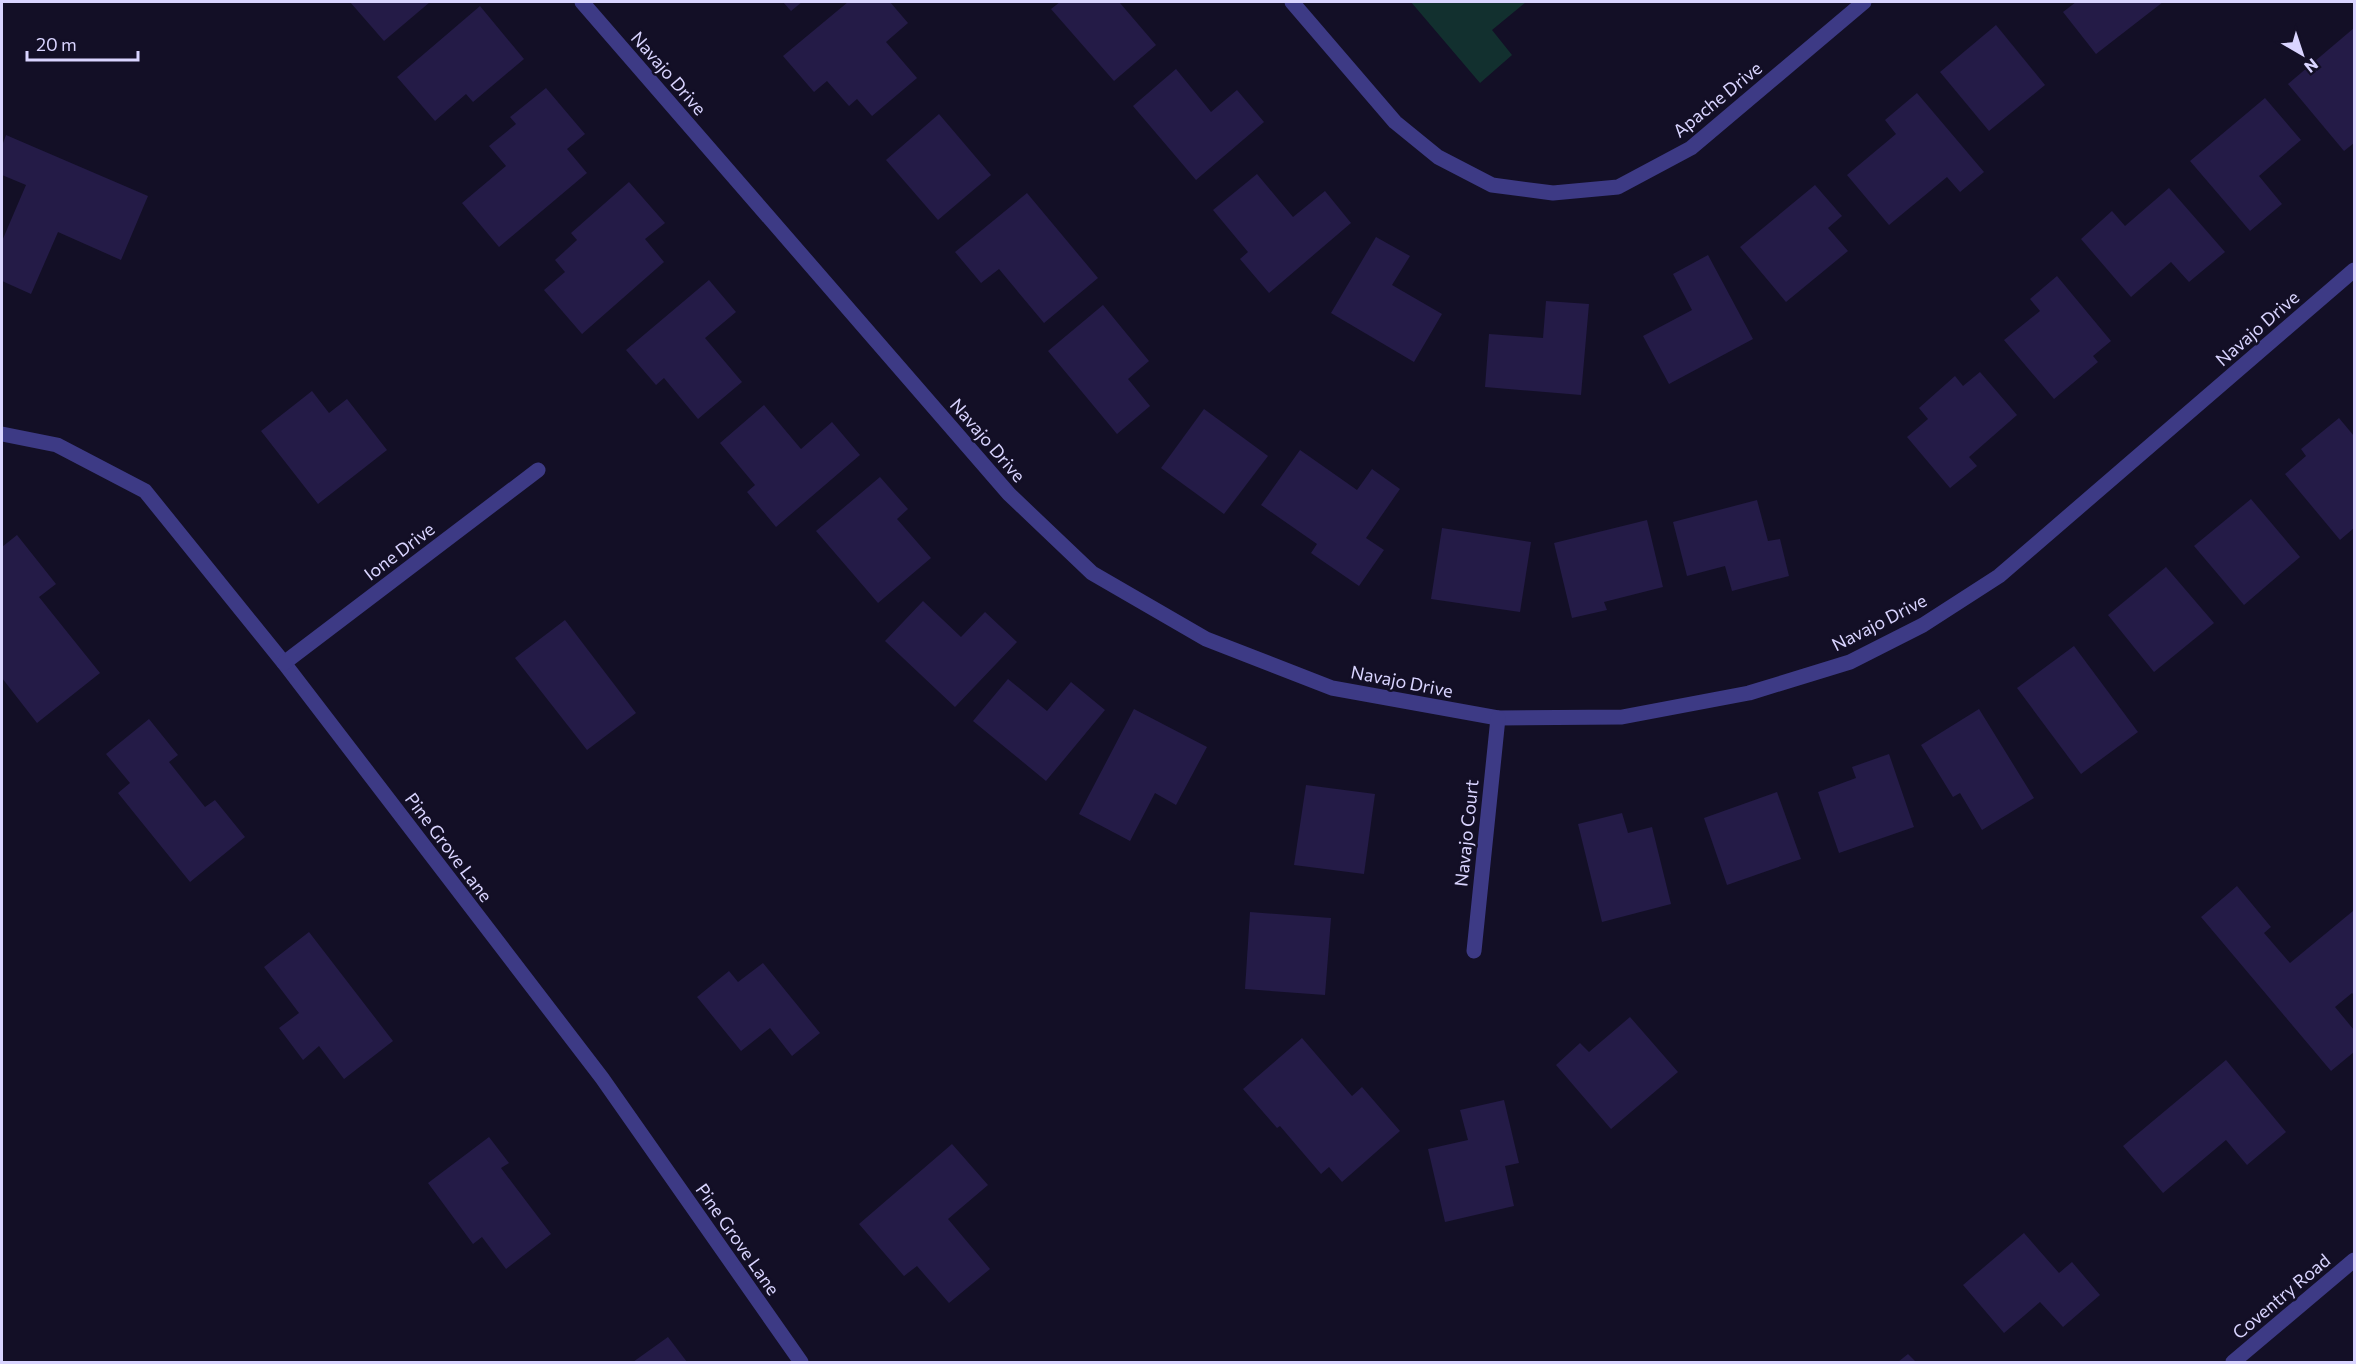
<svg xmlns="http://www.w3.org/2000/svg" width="2356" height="1364" viewBox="0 0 2356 1364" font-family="Commissioner,sans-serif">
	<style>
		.green { fill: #12302f }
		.building { fill: #241b47 }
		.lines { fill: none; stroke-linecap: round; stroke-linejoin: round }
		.minor { stroke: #3d3a85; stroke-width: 15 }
		.labels { text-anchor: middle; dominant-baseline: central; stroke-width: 5; stroke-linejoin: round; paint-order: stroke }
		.street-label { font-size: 18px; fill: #d9d4ff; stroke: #130f26 }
	</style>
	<rect width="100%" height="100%" fill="#130f26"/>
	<!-- green -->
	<path class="green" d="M1411,2h115l-34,28 20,25 -32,28z"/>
	<!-- building -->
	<g class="building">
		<path d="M350,2h80l-46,39z"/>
		<path d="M783,2h19l-11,9z"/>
		<path d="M848,2h42l18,21 -22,19 31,36 -45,38 -15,-17 -8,7 -22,-25 -13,11 -31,-36z"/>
		<path d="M1060,2h62l-2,1 36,42 -42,36 -63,-72z"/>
		<path d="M2076,2h87l-67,52 -33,-42z"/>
		<path d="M480,6l44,53 -51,43 -7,-8 -31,27 -38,-44z"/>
		<path d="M1996,25l49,60 -56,46 -49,-59z"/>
		<path d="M2354,28v115l-10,8 -56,-67z"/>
		<path d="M1176,69l35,43 26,-22 27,32 -68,58 -63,-74z"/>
		<path d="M546,88l39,46 -18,15 20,24 -88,74 -37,-44 44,-37 -17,-20 27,-22 -6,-7z"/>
		<path d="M1917,93l67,79 -24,20 -13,-15 -58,48 -42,-50 49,-41 -11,-14z"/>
		<path d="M2265,98l36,42 -42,36 23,28 -32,27 -60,-70z"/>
		<path d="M939,114l52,61 -53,45 -52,-60z"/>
		<path d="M6,135l142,61 -27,64 -63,-28 -27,62 -29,-13v-40l24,-56 -24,-10v-29z"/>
		<path d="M1257,174l36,43 32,-26 26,32 -82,70 -29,-34 8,-7 -35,-42z"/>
		<path d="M629,182l36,41 -20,16 19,23 -82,72 -38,-44 21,-18 -10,-12 22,-20 -6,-7z"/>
		<path d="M1815,185l27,31 -14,12 20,23 -62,51 -46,-55z"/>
		<path d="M2169,188l56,64 -36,30 -18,-20 -40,35 -50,-58 31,-28 13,15z"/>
		<path d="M1027,193l71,85 -54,45 -45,-54 -18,14 -26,-31z"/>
		<path d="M1376,237l34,19 -18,29 50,29 -28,48 -83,-49z"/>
		<path d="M1708,255l45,84 -84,45 -26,-48 49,-26 -19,-36z"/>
		<path d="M2057,276l54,65 -18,15 5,6 -44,37 -50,-59 36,-29 -10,-12z"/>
		<path d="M709,280l27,32 -31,26 37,44 -44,37 -34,-41 -8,7 -30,-35z"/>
		<path d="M1546,301l43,3 -8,91 -96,-8 4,-53 54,4z"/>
		<path d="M1103,305l46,56 -21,18 22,27 -33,28 -69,-83z"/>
		<path d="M1980,372l37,43 -48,42 8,9 -27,22 -43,-51 21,-18 -9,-11 36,-32 8,10z"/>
		<path d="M312,391l17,22 18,-14 40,51 -69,54 -57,-73z"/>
		<path d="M764,405l37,44 31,-27 28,33 -84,72 -29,-35 8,-7 -35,-42z"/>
		<path d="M1204,409l64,47 -44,58 -63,-46z"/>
		<path d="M2339,418l15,18v92l-14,12 -55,-66 21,-18 -5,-7z"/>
		<path d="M1300,450l57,40 15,-21 28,20 -34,49 18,12 -25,36 -48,-33 6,-9 -56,-39z"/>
		<path d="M880,477l28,32 -11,10 34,39 -53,45 -62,-72z"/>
		<path d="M2251,499l49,58 -56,48 -50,-59z"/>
		<path d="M1757,500l11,41 12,-2 9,37 -57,15 -7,-25 -38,10 -14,-54z"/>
		<path d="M1647,520l16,67 -59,15 3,8 -35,8 -18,-75z"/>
		<path d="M1442,528l89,14 -11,70 -89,-13z"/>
		<path d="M17,535l39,49 -17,13 61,76 -63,50 -35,-45v-131z"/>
		<path d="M2166,567l48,56 -60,49 -46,-57z"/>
		<path d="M923,601l38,36 24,-25 32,30 -62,65 -70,-66z"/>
		<path d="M565,620l71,93 -49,37 -72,-92z"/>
		<path d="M2074,646l64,86 -57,42 -64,-86z"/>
		<path d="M1008,679l39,32 24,-29 34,28 -59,71 -73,-60z"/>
		<path d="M1134,709l73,38 -31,58 -21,-12 -25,48 -51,-27z"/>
		<path d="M1979,709l55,89 -52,32 -22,-37 -7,4 -32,-52z"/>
		<path d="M149,719l29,36 -9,7 36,45 10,-7 30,37 -55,45 -72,-89 12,-10 -24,-29z"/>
		<path d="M1889,754l25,73 -75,26 -21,-61 38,-14 -4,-11z"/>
		<path d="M1306,785l69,9 -11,80 -70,-9z"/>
		<path d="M1777,792l24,67 -74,26 -23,-67z"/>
		<path d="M1622,813l6,20 24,-6 19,77 -69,18 -24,-98z"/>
		<path d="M2237,886l34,41 -7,6 26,30 63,-52 1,2v82l-2,-2 -17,14 19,23v22l-23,19 -130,-154z"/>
		<path d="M1250,912l81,6 -6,77 -80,-6z"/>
		<path d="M309,932l84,109 -49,38 -25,-33 -16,14 -24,-32 20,-15 -35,-46z"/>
		<path d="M763,963l57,70 -28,23 -22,-28 -29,23 -44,-54 32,-26 9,11z"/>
		<path d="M1630,1017l48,55 -67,57 -55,-64 24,-22 9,9z"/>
		<path d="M1302,1038l50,58 10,-9 38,44 -58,51 -13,-15 -8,7 -41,-48 -3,2 -34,-39z"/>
		<path d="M2226,1060l60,72 -39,33 -21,-25 -63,53 -40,-47z"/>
		<path d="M1504,1100l15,63 -14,3 9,40 -69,16 -17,-73 40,-9 -8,-30z"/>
		<path d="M489,1137l20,26 -8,5 50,66 -45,35 -24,-32 -9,7 -45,-61z"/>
		<path d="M952,1144l36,41 -40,34 42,50 -41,34 -32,-37 -13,10 -45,-52z"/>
		<path d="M2024,1233l35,40 13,-11 28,33 -37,32 -23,-25 -36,31 -41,-48z"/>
		<path d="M668,1337l19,25h-54z"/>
		<path d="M1908,1354l8,8h-18z"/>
	</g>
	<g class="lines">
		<!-- minor -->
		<g class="minor">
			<path d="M582,2l427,492 83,79 114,66 126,49 166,30 124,-1 127,-24 101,-31 73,-37 76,-49 355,-306"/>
			<path d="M1292,2l103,120 43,35 54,28 61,8 65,-6 73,-39 173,-146"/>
			<path d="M2,434l55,11 88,46 139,172 318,415 199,284"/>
			<path d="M284,663l254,-193"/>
			<path d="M1474,951l24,-233"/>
			<path d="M2233,1362l121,-102"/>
		</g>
	</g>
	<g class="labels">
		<!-- street labels -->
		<g class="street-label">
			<text transform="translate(669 73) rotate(49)">Navajo Drive</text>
			<text transform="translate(1717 99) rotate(-39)">Apache Drive</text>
			<text transform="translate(2257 328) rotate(-41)">Navajo Drive</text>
			<text transform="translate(988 440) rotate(49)">Navajo Drive</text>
			<text transform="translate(399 551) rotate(-37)">Ione Drive</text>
			<text transform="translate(1879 622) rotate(-27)">Navajo Drive</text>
			<text transform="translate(1402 681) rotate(11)">Navajo Drive</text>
			<text transform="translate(1466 833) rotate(-84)">Navajo Court</text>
			<text transform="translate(449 847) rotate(53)">Pine Grove Lane</text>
			<text transform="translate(738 1239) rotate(55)">Pine Grove Lane</text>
			<text transform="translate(2281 1296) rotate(-40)">Coventry Road</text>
		</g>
	</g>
	<!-- border -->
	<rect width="2356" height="1364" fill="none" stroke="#d9d4ff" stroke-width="6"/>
	<!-- north arrow -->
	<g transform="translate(2302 54) rotate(141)" stroke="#130f26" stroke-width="4.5" paint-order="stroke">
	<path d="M0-4.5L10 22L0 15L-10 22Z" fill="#d9d4ff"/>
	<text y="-9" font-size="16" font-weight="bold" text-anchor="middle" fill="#d9d4ff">N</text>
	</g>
	<!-- scale -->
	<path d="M27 51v9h111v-9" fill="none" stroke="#d9d4ff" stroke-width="3"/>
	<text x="36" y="51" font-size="18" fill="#d9d4ff" stroke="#130f26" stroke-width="4.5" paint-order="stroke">20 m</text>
</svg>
